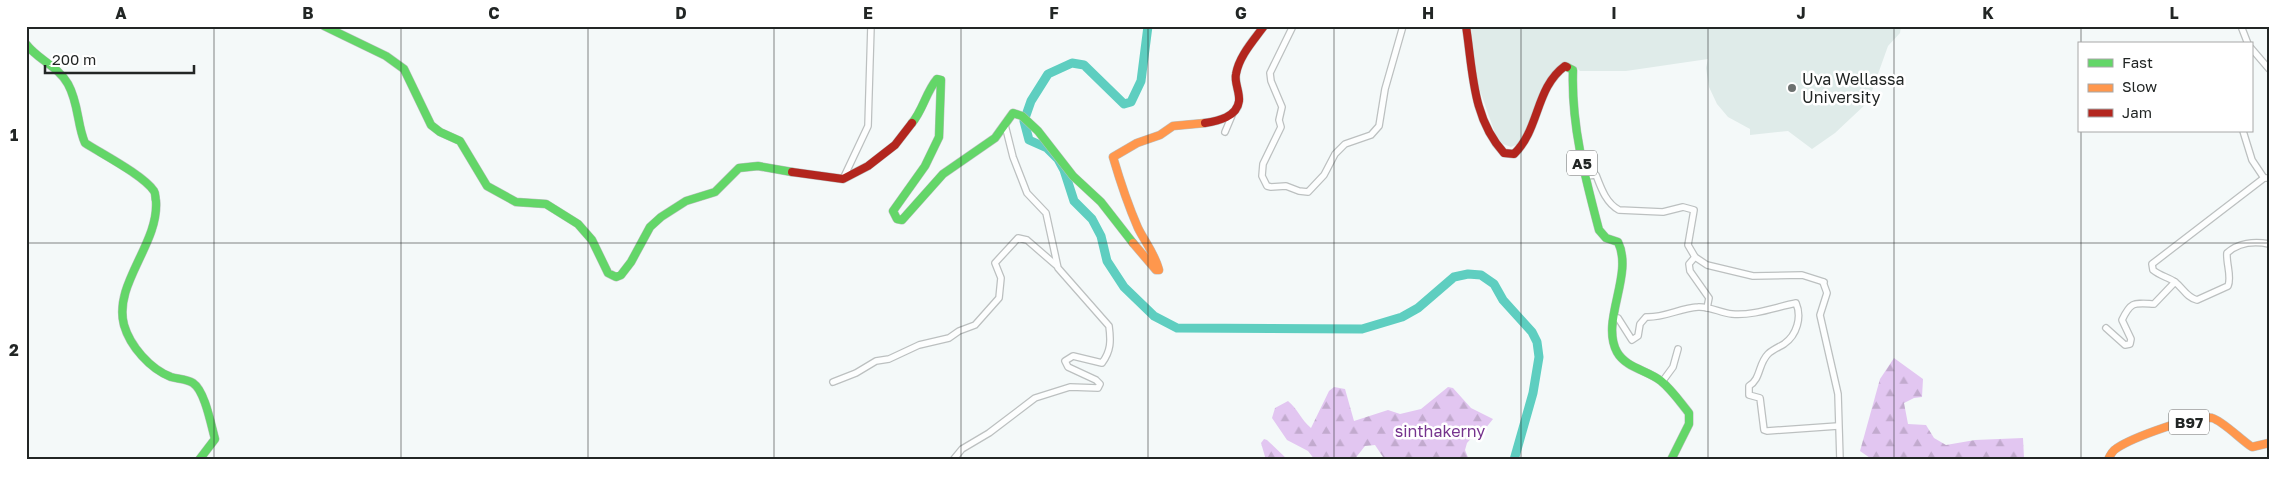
<svg xmlns="http://www.w3.org/2000/svg" width="2295" height="486" viewBox="0 0 2295 486" font-family="'Golos Text',sans-serif">
	<style>
		.built { fill: #dfebe9 }
		.forest { fill: url(#forest-firs) }
		.lines { fill: none; stroke-linecap: round; stroke-linejoin: round }
		.river { stroke: #5ecec0; stroke-width: 9 }
		.street-casing { stroke: #bcc0c0; stroke-width: 8 }
		.fast-casing { stroke: #bcc0c0; stroke-width: 9 }
		.slow-casing { stroke: #bcc0c0; stroke-width: 9 }
		.jam-casing { stroke: #bcc0c0; stroke-width: 9 }
		.street { stroke: #fdfefe; stroke-width: 5.5 }
		.fast { stroke: #63d668; stroke-width: 8 }
		.slow { stroke: #ff974d; stroke-width: 8 }
		.jam { stroke: #b3261e; stroke-width: 8 }
		.grid { fill: none; stroke: #222625; stroke-width: 1; stroke-opacity: 0.55 }
		.poi-dot { fill: #6c706f; stroke: #fff; stroke-width: 2 }
		.labels { text-anchor: middle; dominant-baseline: central; stroke-width: 5; stroke-linejoin: round; paint-order: stroke }
		.shield { fill: #fff; stroke: #646766; stroke-width: 1 }
		.shield-label { font-size: 15px; font-weight: bold; fill: #222625 }
		.poi-label { font-size: 16px; fill: #222625; stroke: #fff; text-anchor: start }
		.park-label { font-size: 16px; fill: #75338d; stroke: #fff }
		.neatline { fill: none; stroke: #222625; stroke-width: 2 }
		.grid-label { font-size: 16px; text-anchor: middle; font-weight: bold; fill: #222625 }
	</style>
	<defs>
		<pattern id="forest-firs" width="22" height="20" patternUnits="userSpaceOnUse" patternTransform="scale(1.25)"><rect width="22" height="20" fill="#e2c6f1"/><path d="M5 1l3.5 6h-7zM16 11l3.5 6h-7z" fill="#c2aace"/></pattern>
	</defs>
	<rect width="100%" height="100%" fill="#f4f9f9"/>
	<!-- built -->
	<path class="built" d="M1471,26h430l-1,7 -12,13 -20,56 -33,31 -23,16 -24,-18 -38,4v-6l-22,-12 -11,-13 -8,-17 -3,-19 2,-9 -82,12h-46l-6,-6 -10,-3 -40,75 -6,7 -7,3 -8,-3 -7,-8 -18,-51z"/>
	<!-- forest -->
	<g class="forest">
		<path d="M1894,358l29,21 -1,18 -8,1 -10,5 4,21 18,1 8,13 12,7 29,-5 48,-2 1,20 -1,2h-150l-13,-9 20,-72z"/>
		<path d="M1334,387l11,2 9,32 34,-11 12,4 21,-5 27,-22 5,1 18,20 22,11 -12,15 -5,-1 -9,10 -2,7 4,10h-84l-10,-15 -10,1 -11,14h-39l-7,-9 -21,-11 -15,-22 3,-10 13,-7c10,8 13,19 23,27l18,-37z"/>
		<path d="M1264,439l3,1 21,20h-22l-5,-17z"/>
	</g>
	<g class="lines">
		<!-- river -->
		<path class="river" d="M1148,26l-7,55 -10,21 -7,2 -40,-39 -12,-2 -24,11 -17,27 -7,20 5,19 18,8 11,11 6,11 10,31 18,18 9,17 6,25 17,26 30,29 23,12 185,1 40,-12 16,-9 36,-31 14,-3 13,1 13,9 9,16 29,32 5,10 2,15 -6,36 -19,67"/>
		<!-- street casing -->
		<g class="street-casing">
			<g id="street">
				<path d="M1293,26l-23,47 1,8 11,26 -3,13 2,7 -18,37 -1,12 5,10 4,1 15,-1 13,5 9,1 16,-17 11,-21 10,-10 26,-9 8,-9 6,-37 18,-63"/>
				<path d="M2241,26l7,18"/>
				<path d="M2251,48l18,21"/>
				<path d="M2243,131l9,29 12,18h5"/>
				<path d="M1225,132l8,-19"/>
				<path d="M1586,176l10,-1c5,13 10,28 23,35l44,2 20,-5 11,3 -6,35 7,12 12,8 46,11 49,-1 22,7"/>
				<path d="M2264,178l-112,86 1,6c7,6 15,7 22,12 9,7 11,15 22,18l31,-14c4,-9 -2,-23 -1,-33 11,-10 27,-12 42,-9"/>
				<path d="M843,179l25,-53 3,-100"/>
				<path d="M1695,257l-6,7 1,7 19,27 -2,10"/>
				<path d="M1823,282l4,11 -7,22 18,79 2,66"/>
				<path d="M1614,318h4l14,22 6,-4 2,-12 6,-7c18,1 34,-9 52,-10 11,-1 23,6 34,7 21,2 44,-7 64,-11 6,14 1,32 -12,41 -5,3 -12,6 -16,10 -10,10 -7,25 -19,32v9l11,3 4,32 3,1 71,-5"/>
				<path d="M2106,328l19,17 5,-1 1,-5 -9,-19c9,-19 12,-17 32,-16l21,-22"/>
				<path d="M833,382l23,-9 20,-12 13,-2 30,-14 30,-7 10,-7 16,-6 24,-27 2,-20 -6,-15 23,-25 9,2 30,26"/>
				<path d="M1662,382l11,-15 5,-18"/>
				<path d="M953,460l9,-11 27,-16 46,-35 35,-11 28,1 2,-4 -4,-4 -28,-13 -3,-6 8,-5 29,7c9,-12 9,-22 7,-37l-51,-58 -12,-55 -19,-20 -14,-36 -8,-32"/>
			</g>
		</g>
		<!-- fast casing -->
		<g class="fast-casing">
			<g id="fast">
				<path d="M324,26l62,30 18,13 27,56 9,7 20,9 27,45 29,16 30,2 32,20 14,16 16,33 8,4 5,-2 10,-13 19,-35 11,-10 25,-16 29,-9 24,-24 19,-2 34,6"/>
				<path d="M26,44c12,16 32,22 42,40 11,20 9,41 17,59 17,11 58,32 69,48 2,3 1,7 2,10 3,43 -43,83 -32,124 6,21 26,44 47,52 7,2 16,2 22,6 12,8 18,42 22,56l-16,21"/>
				<path d="M1567,67l6,3c-2,55 12,107 26,160l7,8 12,4c16,33 -18,79 -1,110 9,16 30,18 44,29 11,9 19,21 28,32v11l-18,36"/>
				<path d="M912,123c11,-13 14,-31 25,-44l4,1 -2,57 -14,29 -32,45 4,8 5,1 41,-46 52,-36 18,-25 9,3 16,15 35,45 28,26 32,41"/>
			</g>
		</g>
		<!-- slow casing -->
		<g class="slow-casing">
			<g id="slow">
				<path d="M1133,243l23,27h3c-4,-16 -14,-28 -21,-42 -10,-23 -18,-47 -25,-71l24,-14 23,-8 13,-9 32,-3"/>
				<path d="M2108,460c2,-5 4,-9 9,-12 15,-10 78,-34 95,-30 11,3 29,22 40,29l17,-4"/>
			</g>
		</g>
		<!-- jam casing -->
		<g class="jam-casing">
			<g id="jam">
				<path d="M1466,26c7,45 6,92 38,127l10,1c26,-25 21,-66 51,-88l2,1"/>
				<path d="M1205,123c13,-2 32,-6 34,-22 1,-9 -5,-19 -3,-27 3,-18 18,-34 28,-48"/>
				<path d="M792,172l51,7 25,-13 27,-21 17,-22"/>
			</g>
		</g>
		<!-- street -->
		<use href="#street" class="street"/>
		<!-- fast -->
		<use href="#fast" class="fast"/>
		<!-- slow -->
		<use href="#slow" class="slow"/>
		<!-- jam -->
		<use href="#jam" class="jam"/>
	</g>
	<!-- grid -->
	<path class="grid" d="M214,26v434M401,26v434M588,26v434M774,26v434M961,26v434M1148,26v434M1334,26v434M1521,26v434M1708,26v434M1894,26v434M2081,26v18M2081,131v329M26,243h2243"/>
	<!-- markers -->
	<circle class="poi-dot" cx="1792" cy="88" r="5"/>
	<g class="labels">
		<!-- shield labels -->
		<g class="shield">
			<rect x="1567" y="150.5" width="30" height="25" rx="4"/>
			<rect x="2169" y="409.5" width="40" height="25" rx="4"/>
		</g>
		<g class="shield-label">
			<text x="1582" y="163">A5</text>
			<text x="2189" y="422">B97</text>
		</g>
		<!-- poi labels -->
		<g class="poi-label">
			<text x="1802" y="79">Uva Wellassa<tspan x="1802" dy="18">University</tspan></text>
		</g>
		<!-- park labels -->
		<g class="park-label">
			<text x="1440" y="431">sinthakerny</text>
		</g>
	</g>
	<!-- border -->
	<rect width="2295" height="486" fill="none" stroke="#ffffff" stroke-width="55"/>
	<!-- legend -->
	<rect x="2078" y="42" width="175" height="90" fill="#ffffff" stroke="#a7a8a8"/>
	<rect x="2088" y="59" width="25" height="8" fill="#63d668" stroke="#a7a8a8"/>
	<text x="2122" y="68" font-size="15" fill="#222625">Fast</text>
	<rect x="2088" y="84" width="25" height="8" fill="#ff974d" stroke="#a7a8a8"/>
	<text x="2122" y="92" font-size="15" fill="#222625">Slow</text>
	<rect x="2088" y="109" width="25" height="8" fill="#b3261e" stroke="#a7a8a8"/>
	<text x="2122" y="118" font-size="15" fill="#222625">Jam</text>
	<!-- scale -->
	<path d="M45 65v8h149v-8" fill="none" stroke="#222625" stroke-width="2.5"/>
	<text x="52" y="65" font-size="15" fill="#222625" stroke="#ffffff" stroke-width="4" paint-order="stroke">200 m</text>
	<rect x="28" y="28" width="2240" height="430" class="neatline"/>
	<g class="grid-label">
		<text x="121" y="19">A</text>
		<text x="308" y="19">B</text>
		<text x="494" y="19">C</text>
		<text x="681" y="19">D</text>
		<text x="868" y="19">E</text>
		<text x="1054" y="19">F</text>
		<text x="1241" y="19">G</text>
		<text x="1428" y="19">H</text>
		<text x="1614" y="19">I</text>
		<text x="1801" y="19">J</text>
		<text x="1988" y="19">K</text>
		<text x="2174" y="19">L</text>
		<text x="14" y="141">1</text>
		<text x="14" y="356">2</text>
	</g>
</svg>
